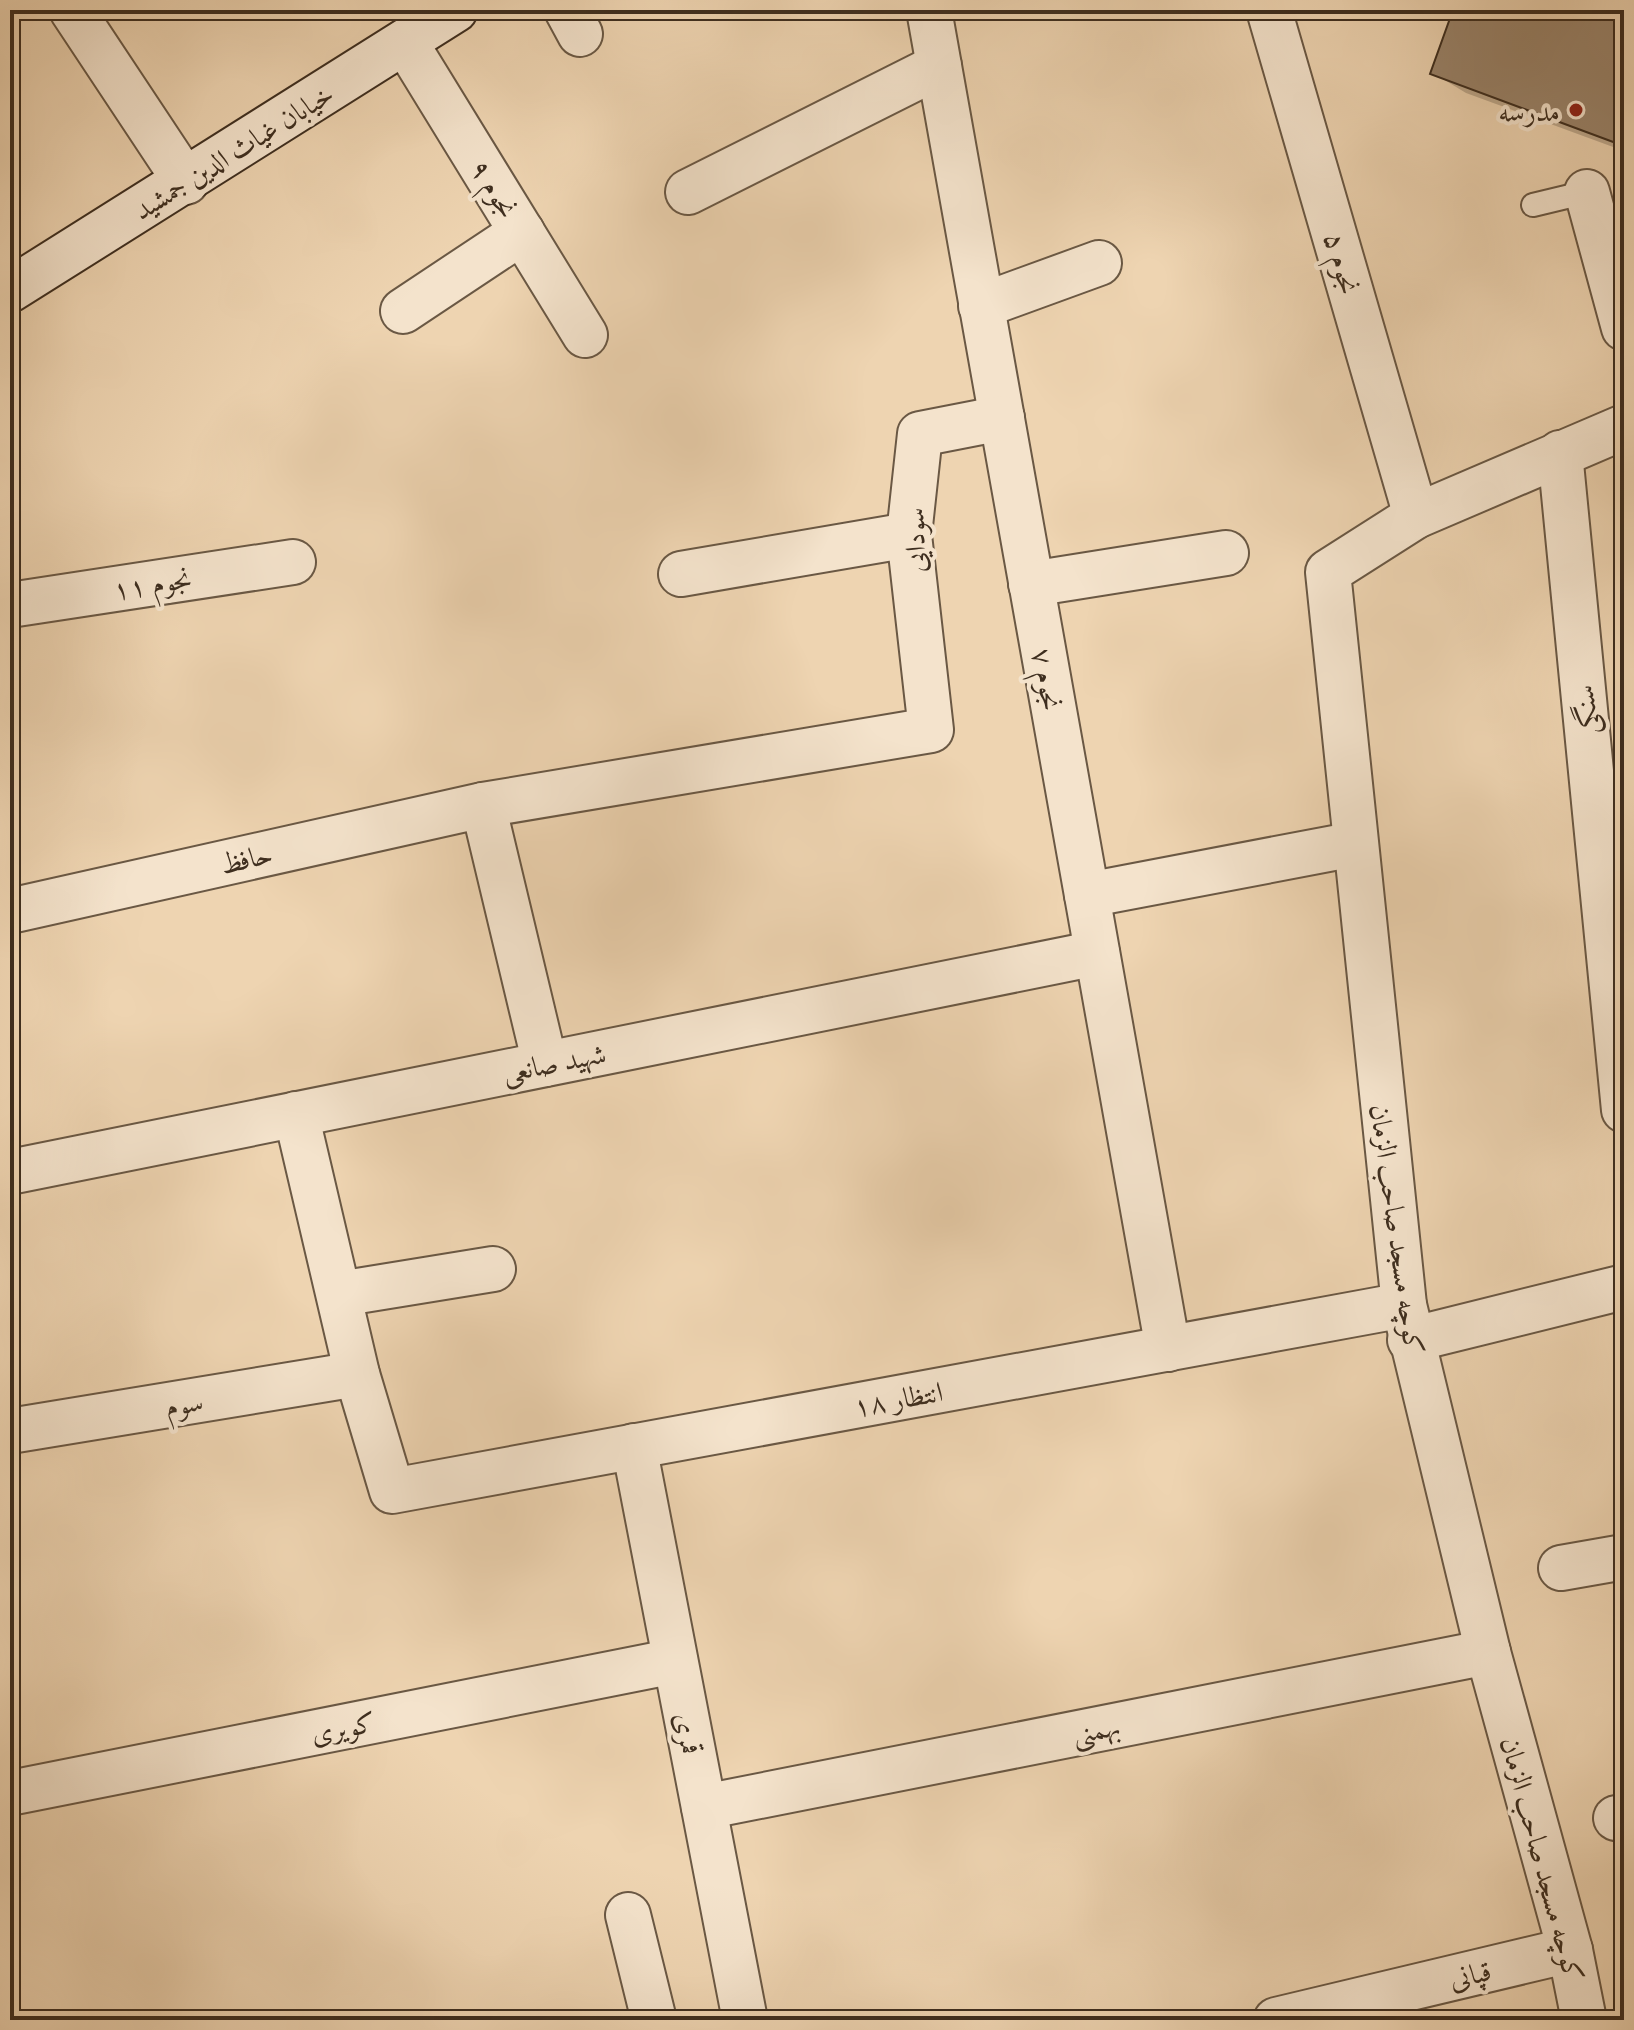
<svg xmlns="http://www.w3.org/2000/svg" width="1634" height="2030" viewBox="0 0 1634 2030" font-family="'Gentium Book Plus',Amiri,serif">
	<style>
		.shadow { fill: #0003 }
		.building { fill: #9a846b; stroke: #3e2e1f; stroke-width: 2 }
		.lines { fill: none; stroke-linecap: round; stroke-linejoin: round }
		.service-casing { stroke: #6a5844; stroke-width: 26 }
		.minor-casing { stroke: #6a5844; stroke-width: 48 }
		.secondary-casing { stroke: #3e2e1f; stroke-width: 48 }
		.service { stroke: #f4e3cc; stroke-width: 22 }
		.minor { stroke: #f4e3cc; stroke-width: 44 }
		.secondary { stroke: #f4e3cc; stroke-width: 44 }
		.poi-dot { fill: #8f2418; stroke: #f4e3cc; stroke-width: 3 }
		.labels { text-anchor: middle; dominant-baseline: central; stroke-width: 8; stroke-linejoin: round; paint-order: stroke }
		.poi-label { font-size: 28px; fill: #3e2e1f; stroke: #f4e3cc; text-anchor: end }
		.street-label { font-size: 28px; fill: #3e2e1f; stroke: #f4e3cc }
	</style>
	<rect width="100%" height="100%" fill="#eed4b1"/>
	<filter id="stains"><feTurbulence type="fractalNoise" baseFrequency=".0025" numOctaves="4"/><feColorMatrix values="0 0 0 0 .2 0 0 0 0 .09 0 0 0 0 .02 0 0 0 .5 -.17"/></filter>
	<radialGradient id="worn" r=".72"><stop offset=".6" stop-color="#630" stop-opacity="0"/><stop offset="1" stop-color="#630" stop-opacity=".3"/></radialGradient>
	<!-- shadow -->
	<path class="shadow" d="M1455,10h169v141l-158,-58 -33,-20z"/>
	<!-- building -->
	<path class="building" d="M1453,10h171v136l-194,-72z"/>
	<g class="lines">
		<!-- service casing -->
		<g class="service-casing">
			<path id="service" d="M1533,205l54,-13"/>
		</g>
		<!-- minor casing -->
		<g class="minor-casing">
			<g id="minor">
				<path d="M72,10l114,172"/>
				<path d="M567,10l13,24"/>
				<path d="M929,10l239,1339"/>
				<path d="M1269,10l147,506"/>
				<path d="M405,42l180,293"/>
				<path d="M688,192l251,-126"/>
				<path d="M1587,192l37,136"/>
				<path d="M981,306l118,-43"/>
				<path d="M403,311l119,-79"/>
				<path d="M1560,453l64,657"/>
				<path d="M681,574l228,-39"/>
				<path d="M1031,584l195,-31"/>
				<path d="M10,605l283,-43"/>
				<path d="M483,805l62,259"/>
				<path d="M1087,895l268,-51"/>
				<path d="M10,911l473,-106 448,-75 -22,-195 11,-101 82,-16"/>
				<path d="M296,1114l61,260 35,117 1012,-186"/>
				<path d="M10,1172l1087,-219"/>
				<path d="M339,1294l154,-25"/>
				<path d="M1410,1340l214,-53"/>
				<path d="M10,1431l347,-57"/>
				<path d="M634,1446l111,574"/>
				<path d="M1561,1568l63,-11"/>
				<path d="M10,1793l665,-132"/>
				<path d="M704,1807l784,-155"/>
				<path d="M1616,1818l8,-1"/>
				<path d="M628,1915l26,105"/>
				<path d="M1276,2020l294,-70"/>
				<path d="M1584,2020l-14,-70 -82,-298 -84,-347 -76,-733 88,-56 208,-89"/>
			</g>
		</g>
		<!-- secondary casing -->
		<g class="secondary-casing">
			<path id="secondary" d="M10,290l445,-280"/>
		</g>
		<!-- service -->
		<use href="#service" class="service"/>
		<!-- minor -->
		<use href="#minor" class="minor"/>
		<!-- secondary -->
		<use href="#secondary" class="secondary"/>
	</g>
	<!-- markers -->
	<circle class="poi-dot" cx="1576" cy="110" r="8"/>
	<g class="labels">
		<!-- poi labels -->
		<g class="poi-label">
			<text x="1560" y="110">مدرسه</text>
		</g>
		<!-- street labels -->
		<g class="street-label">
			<text transform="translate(233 151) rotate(-32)">خیابان غیاث الدین جمشید</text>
			<text transform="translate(495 188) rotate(58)">نجوم ۹</text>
			<text transform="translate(1343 263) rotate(74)">نجوم ۵</text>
			<text transform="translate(914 540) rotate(-91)">سودایی</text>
			<text transform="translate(152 583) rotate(-9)">نجوم ۱۱</text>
			<text transform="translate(1048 679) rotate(80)">نجوم ۷</text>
			<text transform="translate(1585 710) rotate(-96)">سنگی</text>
			<text transform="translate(246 858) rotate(-13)">حافظ</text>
			<text transform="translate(554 1062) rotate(-11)">شهید صانعی</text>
			<text transform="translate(1398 1229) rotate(82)">کوچه مسجد صاحب الزمان</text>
			<text transform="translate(898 1398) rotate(-10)">انتظار ۱۸</text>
			<text transform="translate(184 1403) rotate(-9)">سوم</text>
			<text transform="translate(343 1727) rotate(-11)">کویری</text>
			<text transform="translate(1096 1729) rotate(-11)">بهمنی</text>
			<text transform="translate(689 1733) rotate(79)">قمری</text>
			<text transform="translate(1543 1859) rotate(75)">کوچه مسجد صاحب الزمان</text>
			<text transform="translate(1470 1974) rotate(-13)">قپانی</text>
		</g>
	</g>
	<!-- margin -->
	<rect width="1634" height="2030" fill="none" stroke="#eed4b1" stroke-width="40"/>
	<rect x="12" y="12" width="1610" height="2006" fill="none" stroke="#3e2e1f" stroke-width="4"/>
	<rect x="20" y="20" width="1594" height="1990" fill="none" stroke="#3e2e1f" stroke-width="2"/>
	<rect width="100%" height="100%" filter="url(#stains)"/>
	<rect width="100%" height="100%" fill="url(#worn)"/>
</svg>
